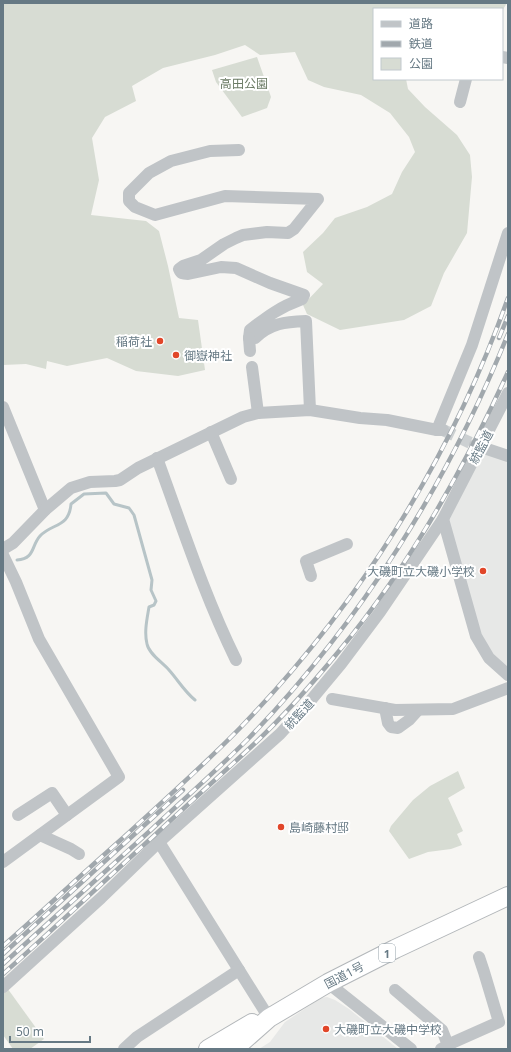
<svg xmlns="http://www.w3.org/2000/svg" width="511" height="1052" viewBox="0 0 511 1052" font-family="'Noto Sans','Noto Sans JP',sans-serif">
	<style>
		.built { fill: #e7e8e7 }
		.green { fill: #d7dcd3 }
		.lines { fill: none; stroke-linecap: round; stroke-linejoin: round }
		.stream { stroke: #b7c4c7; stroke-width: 3 }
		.minor-tunnel { stroke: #ccd0d2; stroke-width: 12; stroke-dasharray: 12 6; stroke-linecap: butt }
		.highway-casing { stroke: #b3b7ba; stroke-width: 20 }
		.minor { stroke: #c0c4c7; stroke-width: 12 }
		.highway { stroke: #fff; stroke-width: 18 }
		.rail-casing { stroke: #a1a8ad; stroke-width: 4.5 }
		.rail { stroke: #fff; stroke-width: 3; stroke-dasharray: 9; stroke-linecap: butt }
		.poi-dot { fill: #e14629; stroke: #fff; stroke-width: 1.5 }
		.labels { text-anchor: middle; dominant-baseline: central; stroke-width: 4; stroke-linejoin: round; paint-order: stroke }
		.shield { fill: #fff; stroke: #94a1a9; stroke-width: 1 }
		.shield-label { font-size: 11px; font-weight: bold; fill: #667984 }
		.park-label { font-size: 12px; fill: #6b7b65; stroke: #fff }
		.poi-label { font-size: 12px; fill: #667984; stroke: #fff; text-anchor: start }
		.street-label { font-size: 12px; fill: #667984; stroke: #fff }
	</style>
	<rect width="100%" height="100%" fill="#f7f6f3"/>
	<!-- built -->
	<g class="built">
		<path d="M481,448l27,8v219l-19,-17 -46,-139z"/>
		<path d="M327,997l8,3 14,9 49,40h-139l11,-7 15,-20 36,-24z"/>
	</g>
	<!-- green -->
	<g class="green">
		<path d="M3,3h504l-5,8v-2h-128v70h32l2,10 17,18 32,28 13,20 2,22 -5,56 -23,40 -13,33 -27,14 -64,10 -33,-16 -4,-9 20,-21 -16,-12 -4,-20 20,-19 12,-15 32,-11 25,-13 10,-22 13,-20 -6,-15 -19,-24 -29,-18 -37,-8 -16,-7 -13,-28 -35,3 -15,-10 -30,10 -52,13 -31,18 4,15 -31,16 -13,21 7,42 -8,35 55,6 13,10 9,35 11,52 19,2 7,50 -27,6 -42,-5 -29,-13 -40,8 -20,-5 -1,8 -20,-5 -23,1z"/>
		<path d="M257,57l14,40 -4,11 -25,9 -26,-35 -4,-12z"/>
		<path d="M458,771l7,17 -17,10 15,33 -6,3 5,11 -11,4 -23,3 -19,7 -20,-28 2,-5 22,-26 17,-14z"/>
		<path d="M5,985l39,54 -14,10h-17l-10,-14v-48z"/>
	</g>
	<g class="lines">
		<!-- stream -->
		<path class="stream" d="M17,560c18,-1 14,-14 23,-24 12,-13 29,-8 31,-32l13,-10 22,-1 8,11 15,4 5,7 18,65 -1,10 5,11 -2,4 -5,2c-2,12 -5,25 -2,37 2,10 15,18 22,26 9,10 15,21 26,30"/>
		<!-- minor-tunnel -->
		<path class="minor-tunnel" d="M443,430l32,15"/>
		<!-- highway casing -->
		<g class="highway-casing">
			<g id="highway">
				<path d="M208,1049l44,-26"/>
				<path d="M234,1049l35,-31 59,-35 67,-34 113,-53"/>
			</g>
		</g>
		<!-- minor -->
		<g class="minor">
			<path d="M502,57l6,1"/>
			<path d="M460,102l6,-23"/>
			<path d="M239,150l-29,1 -39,10 -22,12 -20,20v8l6,6 20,8 70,-19 93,3 -24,30 -6,4 -21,-1 -24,3 -7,3 -12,6 -23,16 -18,6 -4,3c2,5 4,5 9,5l33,-7 15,1 34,15 34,12 -2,4c-22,8 -34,17 -52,31l-1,8h6c16,-15 30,-16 51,-17l4,89"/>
			<path d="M249,338l1,13"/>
			<path d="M252,367l6,46"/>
			<path d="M3,407l42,103"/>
			<path d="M437,430l35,-85 36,-112"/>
			<path d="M211,432l20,47"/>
			<path d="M475,445l33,11"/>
			<path d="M157,458c25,68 47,137 79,202"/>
			<path d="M443,519l33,117 13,22 19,17"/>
			<path d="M3,549l10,-6 32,-33 26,-22 19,-6 25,-1 5,-1 18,-12 105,-51 15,-4 52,-3 50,8 27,2 50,10h6"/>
			<path d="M3,555l13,27 23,57 80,138 -116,85"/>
			<path d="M311,576l-5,-15 41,-17"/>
			<path d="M332,699l63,11 58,-1 55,-21"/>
			<path d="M385,708l3,15 3,4 7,1 11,-8 9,-10"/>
			<path d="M18,815l34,-22 15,22"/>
			<path d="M40,835l31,14 8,5"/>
			<path d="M159,842l110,176"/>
			<path d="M328,983l83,66"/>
			<path d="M3,987l98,-89 58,-56 121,-108 31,-34 30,-36 39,-52 63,-93 65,-126"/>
			<path d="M395,990l47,40 6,15"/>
			<path d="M124,1049l13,-12 102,-67"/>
			<path d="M441,1049l13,-7 45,-20 -15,-50 -5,-15"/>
		</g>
		<!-- highway -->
		<use href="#highway" class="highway"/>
		<!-- rail casing -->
		<g class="rail-casing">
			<g id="rail">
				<path d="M499,338l9,-22"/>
				<path d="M3,946c41,-36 80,-73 121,-109 39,-36 79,-71 116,-109 118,-122 211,-269 268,-430"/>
				<path d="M3,954l180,-164"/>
				<path d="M3,964c50,-45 99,-90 149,-135 32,-30 65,-59 96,-90 112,-116 200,-256 260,-405"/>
				<path d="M3,974c52,-46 102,-94 153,-140 32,-30 65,-59 97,-89 31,-29 59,-61 86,-94 68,-82 125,-182 169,-279"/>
			</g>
		</g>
		<!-- rail -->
		<use href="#rail" class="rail"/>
	</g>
	<!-- markers -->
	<g class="poi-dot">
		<circle cx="160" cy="341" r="4"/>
		<circle cx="176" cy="355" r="4"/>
		<circle cx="483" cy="571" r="4"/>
		<circle cx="281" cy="827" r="4"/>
		<circle cx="326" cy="1029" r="4"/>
	</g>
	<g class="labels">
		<!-- shield labels -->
		<rect class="shield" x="379" y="944" width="16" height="18" rx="3"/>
		<g class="shield-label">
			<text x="387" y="953">1</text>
		</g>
		<!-- park labels -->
		<g class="park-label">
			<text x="244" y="83">高田公園</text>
		</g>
		<!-- poi labels -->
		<g class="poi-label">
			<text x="152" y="341" text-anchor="end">稲荷社</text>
			<text x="184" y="355">御嶽神社</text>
			<text x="475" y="571" text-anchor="end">大磯町立大磯小学校</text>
			<text x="289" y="827">島崎藤村邸</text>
			<text x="334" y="1029">大磯町立大磯中学校</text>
		</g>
		<!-- street labels -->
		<g class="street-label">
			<text transform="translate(481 447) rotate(-62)">統監道</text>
			<text transform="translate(299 714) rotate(-47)">統監道</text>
			<text transform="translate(344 975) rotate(-28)">国道1号</text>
		</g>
	</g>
	<!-- border -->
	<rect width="511" height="1052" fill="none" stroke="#667984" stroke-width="8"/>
	<!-- legend -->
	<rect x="373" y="8" width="130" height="72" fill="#ffffff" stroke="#c2c9ce"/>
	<rect x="381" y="21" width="20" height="6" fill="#c0c4c7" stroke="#c2c9ce"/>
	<text x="409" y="28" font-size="12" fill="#667984">道路</text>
	<rect x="381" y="41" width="20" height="6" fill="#a1a8ad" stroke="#c2c9ce"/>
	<text x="409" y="48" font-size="12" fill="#667984">鉄道</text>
	<rect x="381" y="58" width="20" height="12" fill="#d7dcd3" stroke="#c2c9ce"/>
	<text x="409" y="68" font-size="12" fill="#667984">公園</text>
	<!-- scale -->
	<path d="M10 1036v6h80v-6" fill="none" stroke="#667984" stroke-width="2"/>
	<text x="16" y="1036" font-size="12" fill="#667984" stroke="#ffffff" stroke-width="3" paint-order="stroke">50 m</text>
</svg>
